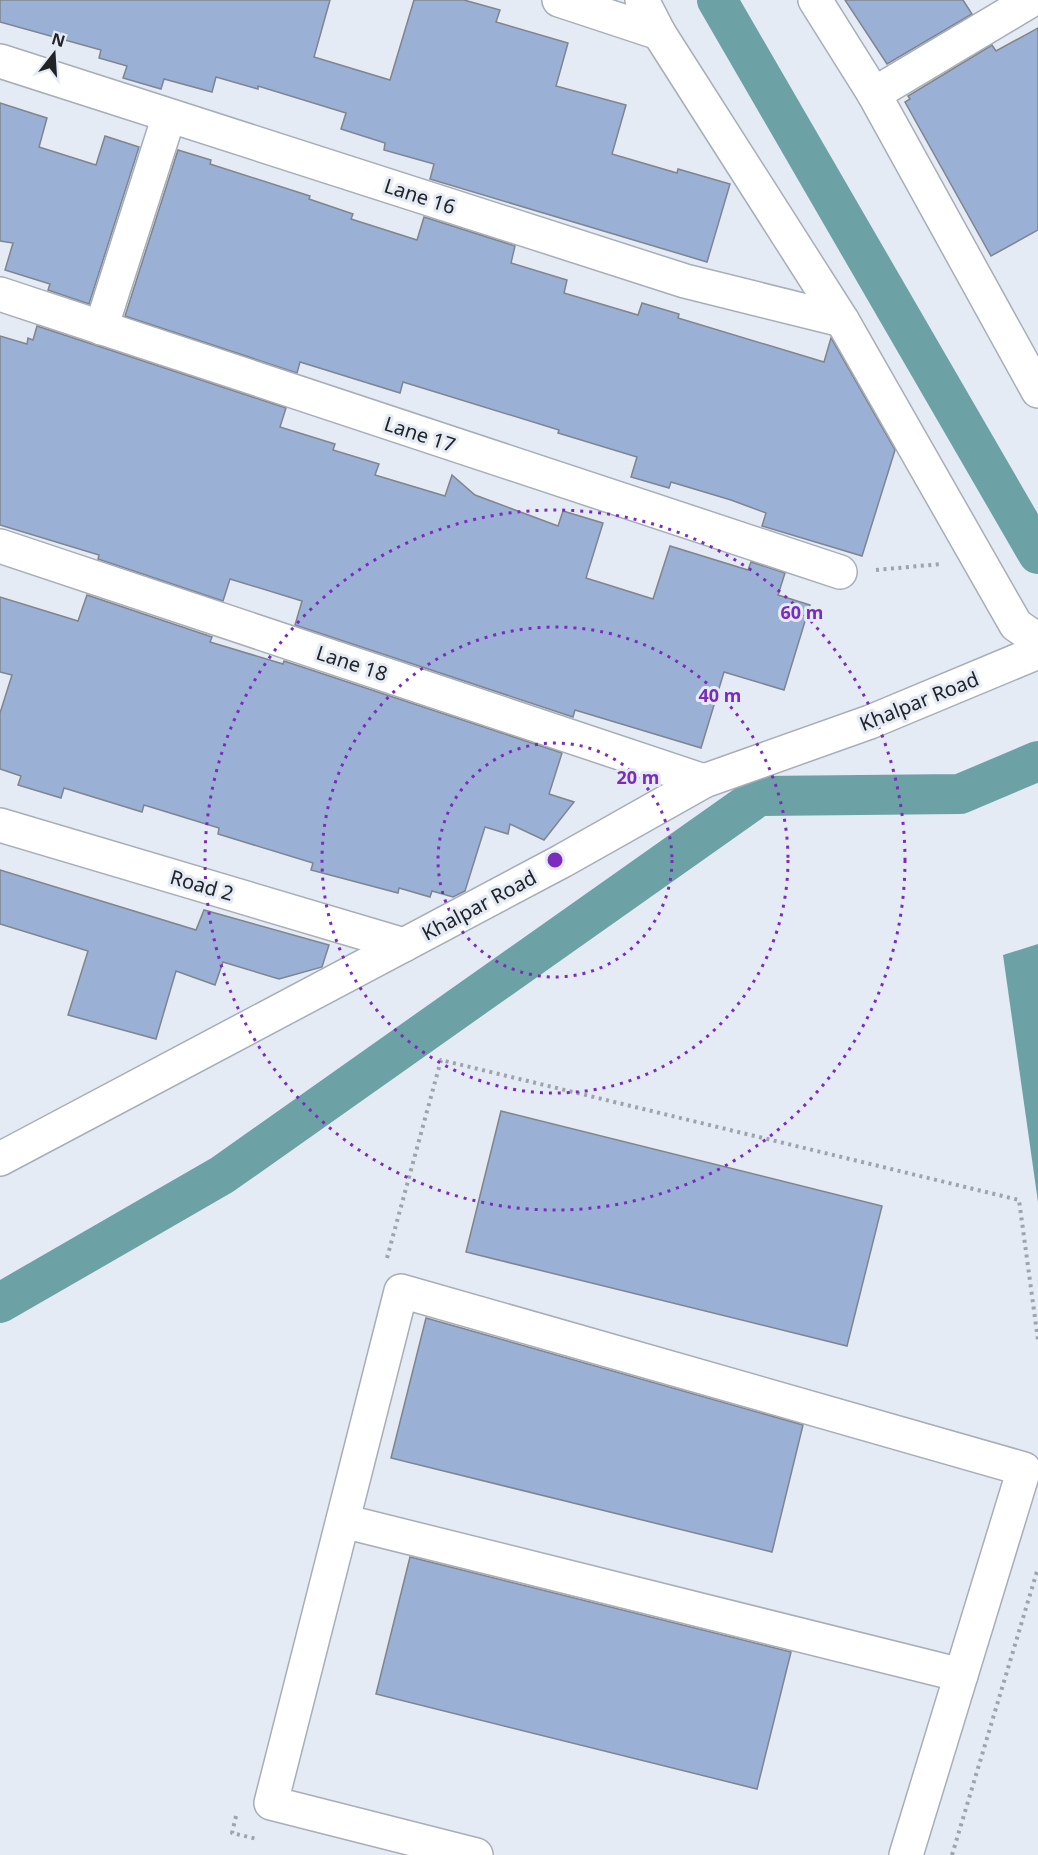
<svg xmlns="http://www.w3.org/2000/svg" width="1038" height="1855" viewBox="0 0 1038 1855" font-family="'Noto Sans',sans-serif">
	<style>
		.water { fill: #6ca2a5 }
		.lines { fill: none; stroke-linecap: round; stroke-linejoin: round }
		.canal { stroke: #6ca2a5; stroke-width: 40 }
		.building { fill: #9ab0d4; stroke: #7f858e; stroke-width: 1.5 }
		.minor-casing { stroke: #a8aeb8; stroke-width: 36 }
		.path { stroke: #9fa4ac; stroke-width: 4; stroke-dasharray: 3 4.5; stroke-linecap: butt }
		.minor { stroke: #fff; stroke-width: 33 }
		.ring { fill: none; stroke: #7b2cbf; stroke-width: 3; stroke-dasharray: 3 6 }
		.labels { text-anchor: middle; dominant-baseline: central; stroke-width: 6; stroke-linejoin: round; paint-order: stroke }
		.street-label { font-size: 20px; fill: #212327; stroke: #e4ebf5 }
		.centre { fill: #7b2cbf; stroke: #e4ebf5; stroke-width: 3 }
		.ring-label { font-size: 18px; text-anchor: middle; font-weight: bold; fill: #7b2cbf; stroke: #e4ebf5; stroke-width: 6; stroke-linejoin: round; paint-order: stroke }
	</style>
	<rect width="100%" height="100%" fill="#e4ebf5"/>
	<!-- water -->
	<path class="water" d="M1038,944v258l-35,-247z"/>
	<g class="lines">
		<!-- canal -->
		<g class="canal">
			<path d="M717,0l321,554"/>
			<path d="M0,1303l222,-128 537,-379 201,-2 78,-33"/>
		</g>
	</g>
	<!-- building -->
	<g class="building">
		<path d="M0,0h330l-16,57 76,23 24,-80h50l36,10 -4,12 72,21 -12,43 70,19 -14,49 65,19 1,-4 52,15 -23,78 -277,-83 4,-15 -50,-14 1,-7 -44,-14 5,-16 -88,-27v3l-42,-12 -4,15 -48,-13 -3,10 -38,-11 4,-12 -28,-8 2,-8 -101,-28z"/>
		<path d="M845,0h118l9,14 -85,50z"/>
		<path d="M1038,28v202l-47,26 -86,-154 5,-3 -2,-3 84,-51 4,6z"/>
		<path d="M0,103l47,15 -8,29 57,18 9,-29 34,11 -50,157 -41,-14 2,-6 -45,-14 8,-27 -13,-2z"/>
		<path d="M178,150l33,10 -1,4 100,32 -1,3 44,15 -2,5 66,21 7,-23 91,29 -4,17 56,17 -3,13 74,22 4,-12 37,11 -1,4 146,44 7,-24 64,112 -33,106 -100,-30 4,-13 -35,-13 -60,-18 -2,6 -38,-11 6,-20 -79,-24 1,-3 -156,-48 -3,11 -100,-31 -3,11 -172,-57z"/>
		<path d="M37,326l249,82 -6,19 55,17 -2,6 46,14 -4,11 70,21 7,-21 23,20 83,31 5,-15 40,12 -17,55 67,21 17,-53 78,24 3,-8 34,11 -7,22 32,10 -26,85 -60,-18 -23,76 -126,-38 -2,7 -278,-92 7,-24 -72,-22 -7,22 -125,-42 1,-4 -99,-30v-189l27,8 1,-6 5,2z"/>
		<path d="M87,595l125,42 -2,5 73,22 1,-3 278,92 -13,41 25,8 -30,38 -34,-16 -2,10 -23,-7 -20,64 -12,6 -21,-6 -2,6 -31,-9 -1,5 -87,-23 2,-7 -95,-29 1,-6 -75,-23 -2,7 -78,-24 -3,10 -43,-13 3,-9 -21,-7v-56l12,-38 -12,-3v-75l78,24z"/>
		<path d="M0,870l196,60 8,-20 125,35 -7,22 -43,12 -56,-17 -8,23 -39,-14 -20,68 -88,-24 20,-64 -88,-27z"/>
		<path d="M501,1111l381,95 -35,140 -381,-94z"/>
		<path d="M426,1318l377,107 -31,127 -381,-94z"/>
		<path d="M410,1557l381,95 -34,137 -381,-95z"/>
	</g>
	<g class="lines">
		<!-- minor casing -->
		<g class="minor-casing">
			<g id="minor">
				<path d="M559,0l100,33"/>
				<path d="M642,0l17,33 183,287 174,305 22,15"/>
				<path d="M815,0l59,94 164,297"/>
				<path d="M0,61l685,220 157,39"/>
				<path d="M874,94l154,-92 -1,-2"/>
				<path d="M0,294l840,278"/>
				<path d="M101,328l68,-212"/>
				<path d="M0,546l704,235"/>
				<path d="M0,825l404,120"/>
				<path d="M0,1159l562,-298 142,-80 166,-59 168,-70"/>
				<path d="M343,1521l618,154"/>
				<path d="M476,1855l-205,-52 130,-512 623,178 -118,386"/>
			</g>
		</g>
		<!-- path -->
		<g class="path">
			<path d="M876,570l65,-6"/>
			<path d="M387,1258l54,-198 578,140 19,140"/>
			<path d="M236,1816l-4,17 25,6"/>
			<path d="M952,1855l86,-287"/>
		</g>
		<!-- minor -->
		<use href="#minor" class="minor"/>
	</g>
	<!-- distance rings -->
	<g class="ring">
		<circle cx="555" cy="860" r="117"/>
		<circle cx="555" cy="860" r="233"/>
		<circle cx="555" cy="860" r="350"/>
	</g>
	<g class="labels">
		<!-- street labels -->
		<g class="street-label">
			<text transform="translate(420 196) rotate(18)">Lane 16</text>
			<text transform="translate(420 434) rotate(18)">Lane 17</text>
			<text transform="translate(352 663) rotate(18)">Lane 18</text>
			<text transform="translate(919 701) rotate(-22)">Khalpar Road</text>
			<text transform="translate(202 885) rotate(16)">Road 2</text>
			<text transform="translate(479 905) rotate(-28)">Khalpar Road</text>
		</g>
	</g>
	<circle cx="555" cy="860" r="9" class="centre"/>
	<g class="ring-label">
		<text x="802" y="619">60 m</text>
		<text x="720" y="702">40 m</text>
		<text x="638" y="784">20 m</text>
	</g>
	<!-- north arrow -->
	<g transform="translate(54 54) rotate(17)" stroke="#e4ebf5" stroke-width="4.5" paint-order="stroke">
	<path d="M0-4.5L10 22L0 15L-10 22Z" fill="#212327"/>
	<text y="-9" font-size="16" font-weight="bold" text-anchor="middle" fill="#212327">N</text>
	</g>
</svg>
